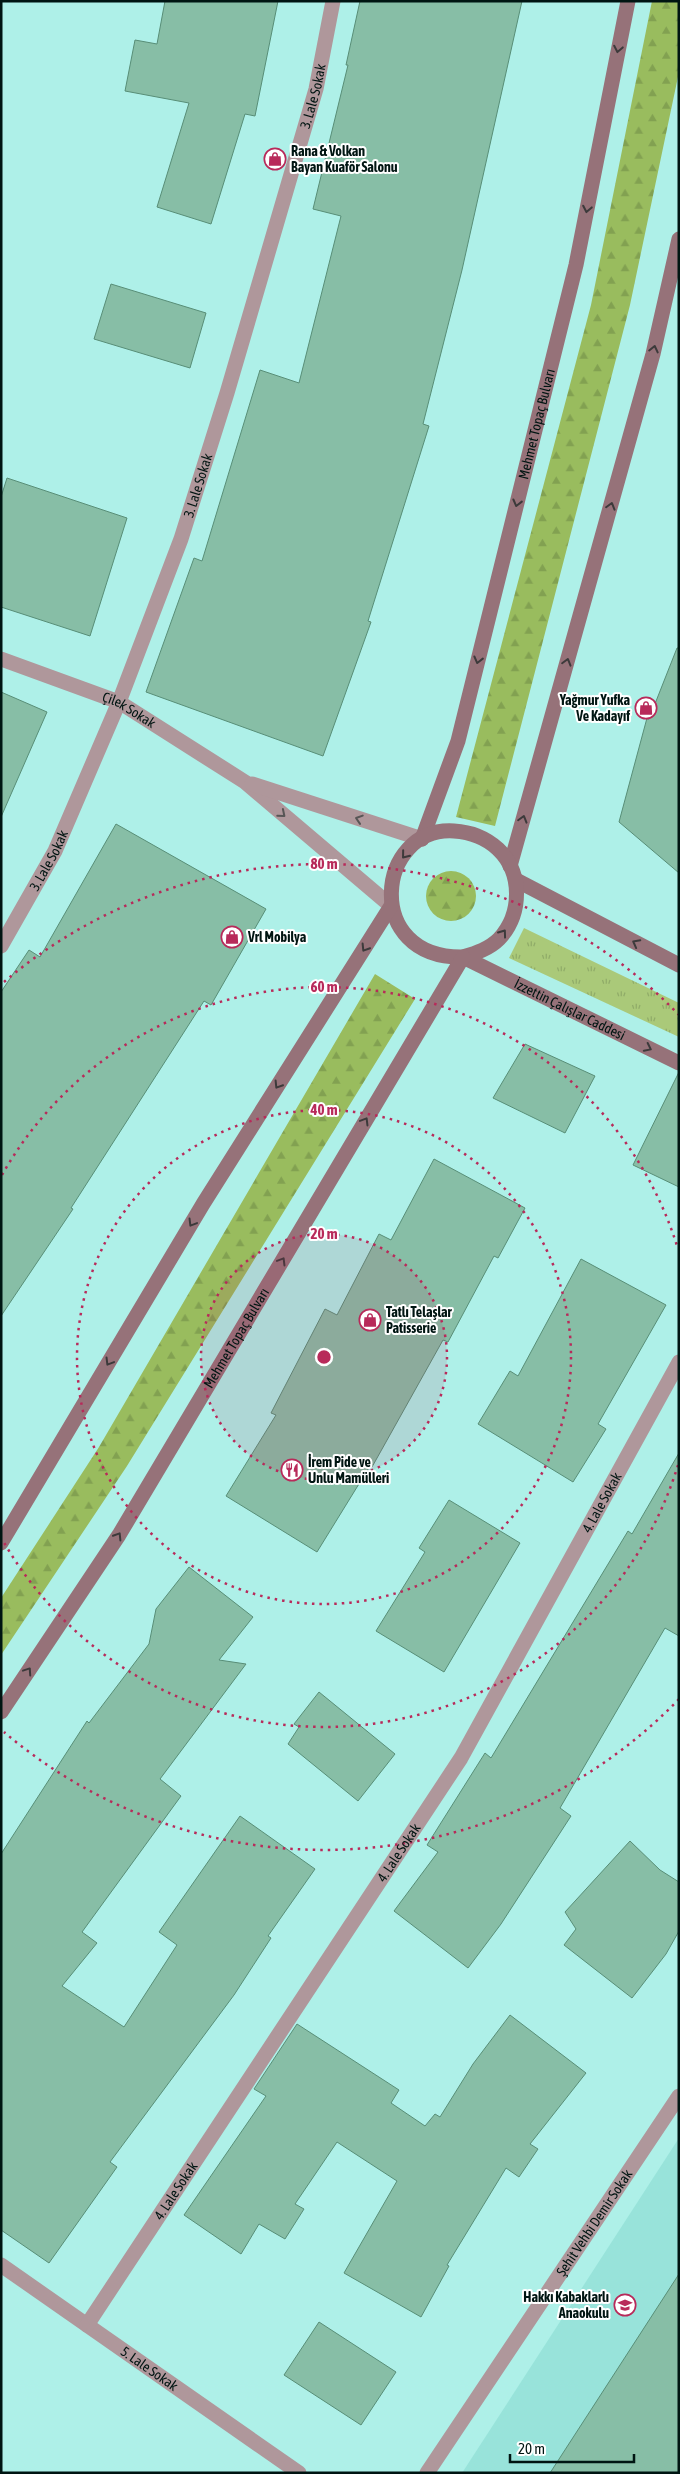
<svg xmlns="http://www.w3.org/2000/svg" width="680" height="2474" viewBox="0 0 680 2474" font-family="'Asap Condensed',sans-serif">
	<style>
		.built { fill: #98e3da }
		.grass { fill: url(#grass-tufts) }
		.forest { fill: url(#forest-firs) }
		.building { fill: #87bea6; stroke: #588e77 }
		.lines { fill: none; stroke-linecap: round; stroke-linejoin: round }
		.street { stroke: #af979b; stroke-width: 15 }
		.secondary { stroke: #967279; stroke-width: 15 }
		.oneway { stroke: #3c3a3b }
		.oneway2 { stroke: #585656 }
		.ring { fill: none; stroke: #b82a5a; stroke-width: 2.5; stroke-dasharray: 2.5 5 }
		.labels { text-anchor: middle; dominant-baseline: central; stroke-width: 4; stroke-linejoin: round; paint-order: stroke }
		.street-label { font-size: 14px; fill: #001512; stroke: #fff }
		.poi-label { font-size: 14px; font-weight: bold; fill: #001512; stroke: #fff; text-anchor: start }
		.centre { fill: #b82a5a; stroke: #fff; stroke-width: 2.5 }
		.ring-label { font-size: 15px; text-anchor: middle; font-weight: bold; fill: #b82a5a; stroke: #fff; stroke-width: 4; stroke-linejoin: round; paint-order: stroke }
	</style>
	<defs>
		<pattern id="grass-tufts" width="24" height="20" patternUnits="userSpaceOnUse" patternTransform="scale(1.25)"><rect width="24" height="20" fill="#aac979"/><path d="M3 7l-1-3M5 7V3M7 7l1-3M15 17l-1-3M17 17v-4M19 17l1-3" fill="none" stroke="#90ac68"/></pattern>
		<pattern id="forest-firs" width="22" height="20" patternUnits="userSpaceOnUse" patternTransform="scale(1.25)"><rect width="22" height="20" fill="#99bc5e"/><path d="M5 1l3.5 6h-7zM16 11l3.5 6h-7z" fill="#82a151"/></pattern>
	</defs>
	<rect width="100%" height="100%" fill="#aef0e8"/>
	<!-- built -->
	<path class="built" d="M679,2138v335h-217z"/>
	<!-- grass -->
	<path class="grass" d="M524,928l155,75v34l-170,-79z"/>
	<!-- forest -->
	<g class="forest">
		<path d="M652,1h27v71l-49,233 -135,521 -39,-9 135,-512z"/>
		<circle cx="451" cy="896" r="25"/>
		<path d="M375,974l40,25 -288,467 -126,189v-57l98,-151z"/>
	</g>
	<!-- building -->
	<g class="building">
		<path d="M165,1h113l-23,115 -10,-2 -34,110 -54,-17 32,-104 -64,-12 10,-51 22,4z"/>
		<path d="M360,1h162l-60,269 -39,154 6,2 -61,195 3,1 -48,134 -177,-64 48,-134 8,3 58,-191 39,13 42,-167 -28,-7 35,-144h-2z"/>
		<path d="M111,284l95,29 -16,55 -96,-29z"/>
		<path d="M7,478l120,40 -37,118 -89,-29v-110z"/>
		<path d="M677,648h2v225l-60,-51 28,-104 2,1z"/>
		<path d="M1,692l46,20 -46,105z"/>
		<path d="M116,824l150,85 -55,96 -7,-4 -133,207 2,1 -72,107v-324l28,-42 11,7z"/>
		<path d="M525,1044l70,32 -30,57 -72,-35z"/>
		<path d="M679,1072v115l-46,-22z"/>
		<path d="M434,1159l91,49 -27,50 -4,-2 -46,86 -5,-2 -71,127 -2,-1 -53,86 -91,-56 50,-81 -5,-2 54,-104 12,6 42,-81 12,6z"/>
		<path d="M581,1259l85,46 -68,119 8,5 -33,53 -95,-58 32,-53 8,5z"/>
		<path d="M679,1453v183l-14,-8 -105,180 11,8 -70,108 -33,44 -74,-57 44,-59 -11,-7 58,-92 6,5 137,-227 4,3z"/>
		<path d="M449,1500l71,43 -76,129 -68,-41 49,-79 -6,-4z"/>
		<path d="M189,1567l64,50 -34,43 27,4 -86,115 21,17 -99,136 15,11 -35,43 62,41 53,-82 -18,-13 81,-116 75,53 -47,67 3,2 -37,57 -124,167 7,5 -68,96 -48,-33v-376l86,-133 2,2 60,-79 7,-35z"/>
		<path d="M319,1692l76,62 -37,47 -70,-57 11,-17 -5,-3z"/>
		<path d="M630,1841l30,29 19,12v49l-13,23 -34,44 -68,-53 12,-16 -11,-17z"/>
		<path d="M510,2015l76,58 -56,71 8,5 -19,28 -13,-9 -59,97 2,1 -28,51 -77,-44 53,-92 -60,-39 -42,62 9,5 -19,30 -26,-15 -18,30 -57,-39 82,-119 -12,-7 43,-65 102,66 -8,13 34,23 10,-12 5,3 33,-53z"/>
		<path d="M679,2274v199h-129z"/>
		<path d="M319,2322l77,50 -35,53 -77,-50z"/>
	</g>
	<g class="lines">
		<!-- street -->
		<g class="street">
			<path id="s1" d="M1,659l118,43 126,80 146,124"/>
			<path d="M252,784l170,55"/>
			<path id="s2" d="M1,946l54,-95 64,-149 62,-163 46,-146 89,-304 17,-88"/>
			<path id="s3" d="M1,2265l298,208"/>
			<path id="s4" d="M87,2325l374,-567 218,-396"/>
			<path id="s5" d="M427,2473l252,-377"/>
		</g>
		<!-- secondary -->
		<g class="secondary">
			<path id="s6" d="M422,839l36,-98 118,-476 52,-264"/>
			<path d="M510,866l143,-512 26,-115"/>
			<path d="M516,880l163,85"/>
			<path id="s7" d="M463,957c13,-4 26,-8 36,-18 23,-25 24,-66 -1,-90 -13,-12 -27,-17 -44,-18 -78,-5 -92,128 9,126l216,106"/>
			<path d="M1,1543l202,-339 188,-298"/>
			<path id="s8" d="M1,1712l118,-177 344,-578"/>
		</g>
	</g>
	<!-- one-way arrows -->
	<defs><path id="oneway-chevron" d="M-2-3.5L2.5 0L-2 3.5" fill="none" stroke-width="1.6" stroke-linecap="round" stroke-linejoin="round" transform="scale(1.25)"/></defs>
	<g class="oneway">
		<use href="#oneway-chevron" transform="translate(618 49) rotate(101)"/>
		<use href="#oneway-chevron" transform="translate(587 209) rotate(101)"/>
		<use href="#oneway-chevron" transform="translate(654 349) rotate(-77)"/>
		<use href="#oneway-chevron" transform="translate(517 503) rotate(104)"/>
		<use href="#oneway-chevron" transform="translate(611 506) rotate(-74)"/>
		<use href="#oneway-chevron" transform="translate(478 660) rotate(104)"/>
		<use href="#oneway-chevron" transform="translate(567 662) rotate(-74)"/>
		<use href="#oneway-chevron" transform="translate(523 819) rotate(-74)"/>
		<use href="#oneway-chevron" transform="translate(405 855) rotate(129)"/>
		<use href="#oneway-chevron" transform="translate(503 933) rotate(-54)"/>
		<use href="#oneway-chevron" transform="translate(636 943) rotate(-152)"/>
		<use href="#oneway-chevron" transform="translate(365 948) rotate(122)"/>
		<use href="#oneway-chevron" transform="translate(648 1048) rotate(26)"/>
		<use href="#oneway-chevron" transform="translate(278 1085) rotate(122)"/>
		<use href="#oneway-chevron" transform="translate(365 1121) rotate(-59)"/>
		<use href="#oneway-chevron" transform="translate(192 1223) rotate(121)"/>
		<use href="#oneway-chevron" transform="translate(282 1261) rotate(-59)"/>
		<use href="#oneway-chevron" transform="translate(109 1362) rotate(121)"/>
		<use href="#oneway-chevron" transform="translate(118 1536) rotate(-58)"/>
		<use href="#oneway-chevron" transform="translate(28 1671) rotate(-56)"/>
	</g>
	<g class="oneway2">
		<use href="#oneway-chevron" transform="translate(282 814) rotate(40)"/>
		<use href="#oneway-chevron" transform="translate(359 819) rotate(-162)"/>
	</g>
	<!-- distance rings -->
	<circle cx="324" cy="1357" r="123" fill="#b82a5a" fill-opacity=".12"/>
	<g class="ring">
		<circle cx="324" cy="1357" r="123"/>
		<circle cx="324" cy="1357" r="247"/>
		<path d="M678 1465A370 370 0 0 1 2 1539M2 1175A370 370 0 0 1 678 1249"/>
		<path d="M679 1699A493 493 0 0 1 4 1732M4 982A493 493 0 0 1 679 1015"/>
	</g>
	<!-- icons -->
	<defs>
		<g id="shop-ring" transform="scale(1.125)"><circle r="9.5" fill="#fff" stroke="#b82a5a" stroke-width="1.5"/><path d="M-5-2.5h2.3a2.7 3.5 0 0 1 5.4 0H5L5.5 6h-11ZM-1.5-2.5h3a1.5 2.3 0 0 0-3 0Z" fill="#b82a5a"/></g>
		<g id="restaurant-ring" transform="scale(1.125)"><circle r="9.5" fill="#fff" stroke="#b82a5a" stroke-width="1.5"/><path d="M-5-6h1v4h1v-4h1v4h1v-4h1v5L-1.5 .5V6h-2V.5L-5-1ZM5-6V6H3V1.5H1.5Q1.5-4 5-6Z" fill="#b82a5a"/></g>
		<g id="school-ring" transform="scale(1.125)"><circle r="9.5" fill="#fff" stroke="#b82a5a" stroke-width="1.5"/><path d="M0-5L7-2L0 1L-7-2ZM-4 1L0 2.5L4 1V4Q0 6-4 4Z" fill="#b82a5a"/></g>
	</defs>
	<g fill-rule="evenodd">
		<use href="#shop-ring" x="275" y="159"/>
		<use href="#shop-ring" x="646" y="708"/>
		<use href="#shop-ring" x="232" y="937"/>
		<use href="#shop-ring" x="370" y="1320"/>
		<use href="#restaurant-ring" x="292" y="1470"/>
		<use href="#school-ring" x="625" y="2305"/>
	</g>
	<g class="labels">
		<!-- street labels -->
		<g class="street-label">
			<text stroke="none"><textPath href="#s2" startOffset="908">3. Lale Sokak</textPath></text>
			<text stroke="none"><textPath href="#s6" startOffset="431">Mehmet Topaç Bulvarı</textPath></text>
			<text stroke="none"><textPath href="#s2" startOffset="502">3. Lale Sokak</textPath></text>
			<text stroke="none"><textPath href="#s1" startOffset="138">Çilek Sokak</textPath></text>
			<text stroke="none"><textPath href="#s2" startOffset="98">3. Lale Sokak</textPath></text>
			<text stroke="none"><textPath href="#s7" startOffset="515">İzzettin Çalışlar Caddesi</textPath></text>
			<text stroke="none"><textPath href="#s8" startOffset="442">Mehmet Topaç Bulvarı</textPath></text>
			<text stroke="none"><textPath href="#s4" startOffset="971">4. Lale Sokak</textPath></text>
			<text stroke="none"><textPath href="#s4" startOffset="566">4. Lale Sokak</textPath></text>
			<text stroke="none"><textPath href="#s4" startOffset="161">4. Lale Sokak</textPath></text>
			<text stroke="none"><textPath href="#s5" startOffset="301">Şehit Vehbi Demir Sokak</textPath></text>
			<text stroke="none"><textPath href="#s3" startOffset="181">5. Lale Sokak</textPath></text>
		</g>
		<!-- poi labels -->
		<g class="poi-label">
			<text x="291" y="151">Rana &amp; Volkan<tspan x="291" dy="16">Bayan Kuaför Salonu</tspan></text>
			<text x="630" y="700" text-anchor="end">Yağmur Yufka<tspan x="630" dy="16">Ve Kadayıf</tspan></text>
			<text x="248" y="937">Vrl Mobilya</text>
			<text x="386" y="1312">Tatlı Telaşlar<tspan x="386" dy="16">Patisserie</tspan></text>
			<text x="308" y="1462">İrem Pide ve<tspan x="308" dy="16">Unlu Mamülleri</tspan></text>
			<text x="609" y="2297" text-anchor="end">Hakkı Kabaklarlı<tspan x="609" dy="16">Anaokulu</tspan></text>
		</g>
	</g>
	<circle cx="324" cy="1357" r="8" class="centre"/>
	<g class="ring-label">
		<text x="324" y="869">80 m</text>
		<text x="324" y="992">60 m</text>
		<text x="324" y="1115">40 m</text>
		<text x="324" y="1239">20 m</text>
	</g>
	<!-- border -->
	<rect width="680" height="2474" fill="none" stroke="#001512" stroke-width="5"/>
	<!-- scale -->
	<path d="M510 2454v8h124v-8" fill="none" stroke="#001512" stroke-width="2.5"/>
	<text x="518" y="2454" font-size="15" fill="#001512" stroke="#ffffff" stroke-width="4" paint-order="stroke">20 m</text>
</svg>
